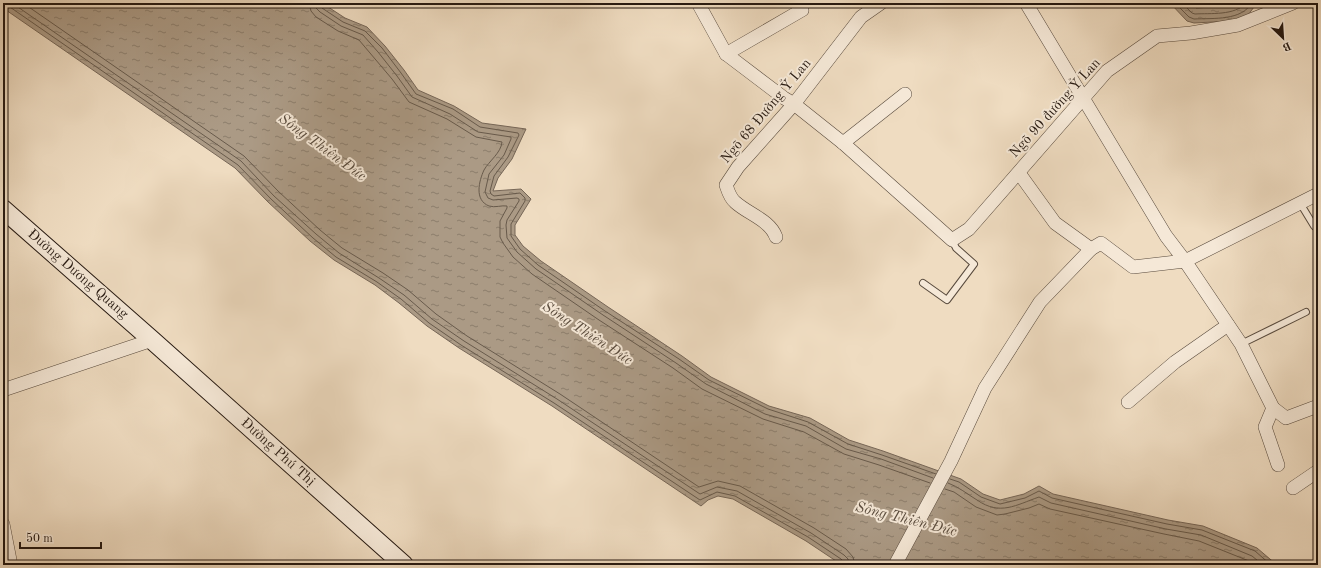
<svg xmlns="http://www.w3.org/2000/svg" width="1321" height="568" viewBox="0 0 1321 568" font-family="'Old Standard TT',serif">
	<style>
		.water { fill: url(#water-ripples); stroke: #766657 }
		.lines { fill: none; stroke-linecap: round; stroke-linejoin: round }
		.shore { stroke: #685a4b; stroke-width: 1 }
		.lane-casing { stroke: #584a3d; stroke-width: 8 }
		.street-casing { stroke: #584a3d; stroke-width: 14 }
		.secondary-casing { stroke: #261911; stroke-width: 20 }
		.lane { stroke: #f5e8d7; stroke-width: 6 }
		.street { stroke: #f5e8d7; stroke-width: 13 }
		.secondary { stroke: #f5e8d7; stroke-width: 18 }
		.labels { text-anchor: middle; dominant-baseline: central; stroke-width: 4; stroke-linejoin: round; paint-order: stroke }
		.street-label { font-size: 14px; fill: #261911; stroke: #f5e8d7 }
		.water-label { font-size: 15px; font-style: italic; fill: #5b4d3f; stroke: #f5e8d7 }
	</style>
	<defs>
		<pattern id="water-ripples" width="26" height="14" patternUnits="userSpaceOnUse"><rect width="26" height="14" fill="#ab9a85"/><path d="M2 4q2-2 4 0t4 0M15 11q2-2 4 0t4 0" fill="none" stroke="#8b7d6b"/></pattern>
	</defs>
	<rect width="100%" height="100%" fill="#efdcc1"/>
	<filter id="stains"><feTurbulence type="fractalNoise" baseFrequency=".005" numOctaves="4"/><feColorMatrix values="0 0 0 0 .2 0 0 0 0 .09 0 0 0 0 .02 0 0 0 .5 -.17"/></filter>
	<radialGradient id="worn" r=".72"><stop offset=".6" stop-color="#630" stop-opacity="0"/><stop offset="1" stop-color="#630" stop-opacity=".3"/></radialGradient>
	<!-- water -->
	<g class="water">
		<path d="M3,3h319l23,15 22,9 18,19 19,24 14,20 36,16 28,17 44,6 -14,30 -14,19 -5,13 28,-2 10,10 -16,26v10l8,11 18,15 67,46 74,49 29,21 58,29 41,12 39,22 34,11 78,28 22,15 17,6 24,-6 15,-8 14,8 115,26 35,6 54,22 20,17h-435l-36,-24 -73,-42 -15,-3 -10,4 -7,6 -149,-100 -93,-58 -32,-22 -28,-23 -24,-18 -41,-25 -24,-19 -42,-39 -33,-34 -232,-160z"/>
		<path d="M1170,3h87l-9,12 -17,6 -37,2 -7,-2z"/>
	</g>
	<g class="lines">
		<!-- shore -->
		<g class="shore">
			<path d="M12,3l229,158 33,35 42,38 23,19 40,25 25,17 28,24 32,22 93,58 143,95 17,-7 20,4 74,42 33,22 4,4 1,6"/>
			<path d="M23,3l221,153 34,35 42,39 22,18 41,25 25,17 28,24 31,22 93,58 139,93 19,-6 22,5 74,42 32,21 7,8 2,8"/>
			<path d="M309,3l2,8 5,6 22,14 21,9 33,39 17,23 38,17 29,18 26,5c-1,11 -13,19 -18,28 -5,11 -10,30 5,36 6,2 13,-1 18,0v2l-7,13v16l3,6 10,14 19,17 67,46 74,48 29,21 61,30 41,13 40,22 35,11 51,18"/>
			<path d="M315,3l1,5 4,4 21,14 22,9 15,17 19,24 15,21 38,17 28,18 33,5v2l-7,16 -15,19 -4,18 3,6 5,2 24,-2 2,1v2l-12,19 -1,5 1,13 10,14 19,17 67,46 73,48 30,21 59,30 41,12 40,23 35,10 52,19"/>
			<path d="M320,3l2,5 21,14 22,9 17,17 19,25 15,21 37,15 27,18 38,6 1,2 -11,22 -14,19 -4,15 1,3 3,2 26,-3 5,5v3l-14,23v12l9,13 18,16 67,46 74,48 30,21 59,29 40,13 40,22 34,11 54,19"/>
			<path d="M1175,3l14,14 5,2c20,-1 47,2 58,-16"/>
			<path d="M1182,3l10,10 3,1c15,-1 40,2 51,-11"/>
			<path d="M1191,3l5,5 32,-2 9,-3"/>
			<path d="M3,5h4l231,160 33,34 42,39 23,19 41,25 24,17 28,24 32,22 93,58 146,97 17,-8 18,4 73,41 33,22 3,3v3"/>
			<path d="M950,479l9,3 22,15 19,7 25,-6 14,-7 13,7 115,26 35,6 53,21 16,14"/>
			<path d="M948,483c11,4 19,11 29,17 23,16 39,5 62,-3l12,6 115,26 35,6 51,21 11,9"/>
			<path d="M945,489l9,3 22,15 21,8 8,-1 24,-6 10,-4 11,5 114,25 35,7 50,20 5,4"/>
		</g>
		<!-- lane casing -->
		<g class="lane-casing">
			<g id="lane">
				<path d="M1300,203l14,23 4,3"/>
				<path d="M923,283l24,17 27,-36 -18,-16 -4,-8"/>
				<path d="M1241,344l65,-32"/>
			</g>
		</g>
		<!-- street casing -->
		<g class="street-casing">
			<g id="street">
				<path d="M698,3l28,51 58,44 10,6 49,39 109,97 17,-11 138,-158 50,-35 34,-3 47,-8 55,-22"/>
				<path d="M1026,3l140,233 19,25 56,83 32,64 13,10 32,-12"/>
				<path d="M726,54l76,-44 -2,-7"/>
				<path d="M843,143l62,-49"/>
				<path d="M1019,173l36,50 36,26"/>
				<path d="M776,237c-6,-17 -28,-23 -41,-35 -5,-4 -7,-11 -9,-17l12,-18 56,-63 67,-87 20,-14"/>
				<path d="M3,390l149,-50"/>
				<path d="M1128,402l47,-40 53,-37"/>
				<path d="M1273,408l-8,19 13,38"/>
				<path d="M1293,488l25,-17"/>
				<path d="M3,524l8,41"/>
				<path d="M895,565l56,-104 34,-73 55,-86 51,-53 10,-6 32,24 52,-6 133,-67"/>
			</g>
		</g>
		<!-- secondary casing -->
		<g class="secondary-casing">
			<path id="secondary" d="M3,209l149,131 252,225"/>
		</g>
		<!-- lane -->
		<use href="#lane" class="lane"/>
		<!-- street -->
		<use href="#street" class="street"/>
		<!-- secondary -->
		<use href="#secondary" class="secondary"/>
	</g>
	<g class="labels">
		<!-- street labels -->
		<g class="street-label">
			<text transform="translate(1055 108) rotate(-48)">Ngõ 90 đường Ỷ Lan</text>
			<text transform="translate(766 111) rotate(-50)">Ngõ 68 Đường Ỷ Lan</text>
			<text transform="translate(78 274) rotate(41)">Đường Dương Quang</text>
			<text transform="translate(278 452) rotate(42)">Đường Phú Thị</text>
		</g>
		<!-- water labels -->
		<g class="water-label">
			<text transform="translate(322 148) rotate(36)">Sông Thiên Đức</text>
			<text transform="translate(587 334) rotate(33)">Sông Thiên Đức</text>
			<text transform="translate(906 520) rotate(14)">Sông Thiên Đức</text>
		</g>
	</g>
	<!-- margin -->
	<rect width="1321" height="568" fill="none" stroke="#efdcc1" stroke-width="16"/>
	<rect x="4" y="4" width="1313" height="560" fill="none" stroke="#261911" stroke-width="2"/>
	<rect x="8" y="8" width="1305" height="552" fill="none" stroke="#261911"/>
	<!-- north arrow -->
	<g transform="translate(1283 38) rotate(155)" stroke="#f5e8d7" stroke-width="3" paint-order="stroke">
	<path d="M0-3L7 15L0 10L-7 15Z" fill="#261911"/>
	<text y="-6" font-size="11" font-weight="bold" text-anchor="middle" fill="#261911">B</text>
	</g>
	<!-- scale -->
	<path d="M20 542v6h81v-6" fill="none" stroke="#261911" stroke-width="2"/>
	<text x="26" y="542" font-size="12" fill="#261911" stroke="#f5e8d7" stroke-width="3" paint-order="stroke">50 m</text>
	<rect width="100%" height="100%" filter="url(#stains)"/>
	<rect width="100%" height="100%" fill="url(#worn)"/>
</svg>
